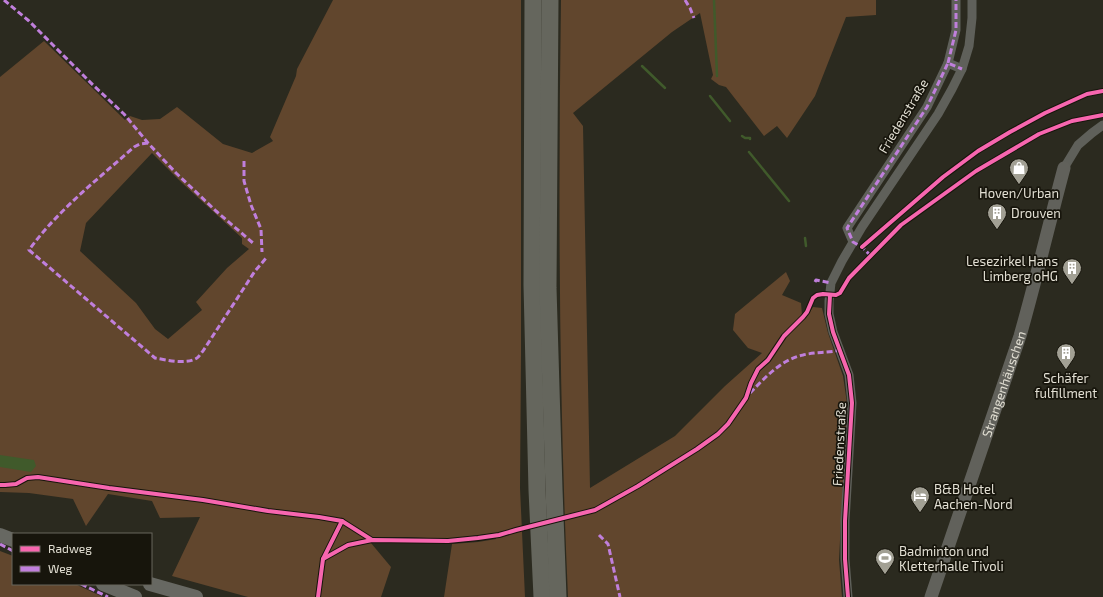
<svg xmlns="http://www.w3.org/2000/svg" width="1103" height="597" viewBox="0 0 1103 597" font-family="'Exo 2',sans-serif">
	<style>
		.green { fill: #61462d; fill-rule: evenodd }
		.water { fill: #405a2b }
		.lines { fill: none; stroke-linecap: round; stroke-linejoin: round }
		.stream { stroke: #405a2b; stroke-width: 2.5 }
		.street { stroke: #5f605a; stroke-width: 9 }
		.secondary { stroke: #61615b; stroke-width: 13 }
		.primary { stroke: #676862; stroke-width: 14 }
		.highway { stroke: #65665d; stroke-width: 17 }
		.quiet { stroke: #c07fdc; stroke-width: 3; stroke-dasharray: 6 3; stroke-linecap: butt }
		.cycleway-casing { stroke: #17150c; stroke-width: 6 }
		.cycleway { stroke: #f766af; stroke-width: 4 }
		.labels { text-anchor: middle; dominant-baseline: central; stroke-width: 3.5; stroke-linejoin: round; paint-order: stroke }
		.street-label { font-size: 13px; fill: #e2dfd3; stroke: #17150c }
		.poi-label { font-size: 13px; fill: #e2dfd3; stroke: #17150c; text-anchor: start }
	</style>
	<rect width="100%" height="100%" fill="#2b2a1f"/>
	<!-- green -->
	<g class="green">
		<path d="M333,0h188v355l-1,133 5,109h-81l8,-53 26,-2 18,-3v-6l-48,6 -41,-2h-34l-2,6 20,24 -10,30h-133l-76,-21 28,-59 -40,1 -8,-17 -44,-7 -22,32 -13,-27 -44,-6 -29,-1v-415l44,-36 81,79 5,-4 12,4 18,-1 17,-12 46,37 29,9 21,-12 -3,-4 26,-61 1,-7zM152,153l29,29 61,56v6l7,5 -22,19 -31,34 6,8 -34,29 -13,-10 -19,-26 -56,-52 6,-28z"/>
		<path d="M561,0h315v15l-30,2 -31,79 -28,42 -10,-12 -13,10 -38,-49 -7,-2 -8,-6 2,-4 -13,-62 -28,19 -99,81 10,13 7,362 85,-52 50,-50 37,-33 -14,-5 -15,-18 2,-16 51,-42 4,9 -8,14 19,8 1,12 -8,14 12,-11 7,-11 9,1 6,25 15,43 4,27 -8,157 3,37h-274c-9,-199 -10,-398 -7,-597z"/>
		<path d="M0,551l13,5v28h62l28,13h-103z"/>
	</g>
	<!-- water -->
	<path class="water" d="M0,455l34,5 2,6 -5,6 -31,-5z"/>
	<g class="lines">
		<!-- stream -->
		<g class="stream">
			<path d="M714,0l3,76"/>
			<path d="M642,66l23,22"/>
			<path d="M710,96l20,25"/>
			<path d="M742,136l3,2h5v1"/>
			<path d="M749,152l40,49"/>
			<path d="M805,238l1,8"/>
		</g>
		<!-- street -->
		<g class="street">
			<path d="M948,63l8,-33v-30"/>
			<path d="M1064,168l14,-23 14,-12 11,-8"/>
			<path d="M853,242l-6,-14 80,-121 21,-44 14,6"/>
			<path d="M848,597l-3,-38v-38l7,-118 -3,-28 -16,-43 -4,-18v-13l2,-18 11,-22 20,-34 76,-113 14,-25 10,-20 7,-23 3,-28v-18"/>
		</g>
		<!-- secondary -->
		<path class="secondary" id="s1" d="M931,597l89,-261c16,-56 29,-112 44,-168"/>
		<!-- primary -->
		<g class="primary">
			<path d="M0,535l13,5"/>
			<path d="M103,584l32,13"/>
			<path d="M150,584l46,13"/>
		</g>
		<!-- highway -->
		<g class="highway">
			<path d="M533,0l-1,285 5,205 5,107"/>
			<path d="M550,0l-2,288 6,201 4,108"/>
		</g>
		<!-- quiet -->
		<g class="quiet">
			<path d="M4,0l25,21 64,64 31,29 24,29 28,30 40,38 37,32"/>
			<path d="M685,0l5,8 4,10"/>
			<path d="M948,63l8,-33v-30"/>
			<path d="M148,143l-8,1 -6,3c-37,33 -76,63 -105,103l126,108c12,2 31,7 42,0 2,-1 4,-5 6,-7l52,-80 12,-14"/>
			<path d="M244,161v20l7,24 10,24 1,23"/>
			<path d="M871,256l-9,-9 -9,-5 -6,-14 80,-121 21,-44 14,6"/>
			<path d="M815,282l1,-2 15,3"/>
			<path d="M750,393c15,-15 30,-33 53,-38 12,-3 25,-2 37,-5"/>
			<path d="M599,535l9,9 12,53"/>
			<path d="M0,544l13,7"/>
			<path d="M81,584l27,13"/>
		</g>
		<!-- cycleway casing -->
		<g class="cycleway-casing">
			<g id="cycleway">
				<path d="M862,247l81,-70 35,-26 32,-19 35,-19 42,-19 16,-3"/>
				<path d="M830,295l-1,19 4,18 16,43 3,28 -7,118v38l3,38"/>
				<path d="M0,485h5l11,-1 11,-6 11,-1 71,11 94,12 65,11 51,6 23,4 30,19"/>
				<path d="M323,559l25,-14 24,-5 76,1 30,-3 21,-3 17,-5 79,-20 43,-24 59,-37 21,-15 10,-10 18,-26 5,-15 7,-14 10,-9 16,-24 19,-19 4,-5 6,-14 4,-3 6,-1 13,1 4,-2 9,-15 52,-53 75,-54 63,-37 33,-13 31,-6"/>
				<path d="M318,597l5,-38 19,-38"/>
			</g>
		</g>
		<!-- cycleway -->
		<use href="#cycleway" class="cycleway"/>
	</g>
	<!-- icons -->
	<defs>
		<g id="shop-pin" transform="scale(1)"><path d="M0 17L-7.5 6A9.5 9.5 0 1 1 7.5 6Z" fill="#a2a094" stroke="#17150c"/><path d="M-5-2.5h2.3a2.7 3.5 0 0 1 5.4 0H5L5.5 6h-11ZM-1.5-2.5h3a1.5 2.3 0 0 0-3 0Z" fill="#fff"/></g>
		<g id="building-pin" transform="scale(1)"><path d="M0 17L-7.5 6A9.5 9.5 0 1 1 7.5 6Z" fill="#a2a094" stroke="#17150c"/><path d="M-4-6H4V6H1V3H-1V6H-4ZM-2.5-4.3h1.7v1.8h-1.7ZM.8-4.3h1.7v1.8H.8ZM-2.5-1h1.7V.8h-1.7ZM.8-1h1.7V.8H.8Z" fill="#fff"/></g>
		<g id="hotel-pin" transform="scale(1)"><path d="M0 17L-7.5 6A9.5 9.5 0 1 1 7.5 6Z" fill="#a2a094" stroke="#17150c"/><path d="M-6-4.5h1.5V1H6V5H4.5V3h-9V5H-6ZM-4 0a1.8 1.8 0 1 1 3.6 0ZM.5 0V-2.5h3Q6-2.5 6 0Z" fill="#fff"/></g>
		<g id="stadium-pin" transform="scale(1)"><path d="M0 17L-7.5 6A9.5 9.5 0 1 1 7.5 6Z" fill="#a2a094" stroke="#17150c"/><path d="M0-5a6.5 5 0 1 0 0 10a6.5 5 0 1 0 0-10ZM-3.5-1.8h7v3.6h-7Z" fill="#fff"/></g>
	</defs>
	<g fill-rule="evenodd">
		<use href="#shop-pin" x="1019" y="168"/>
		<use href="#building-pin" x="997" y="213"/>
		<use href="#building-pin" x="1072" y="268"/>
		<use href="#building-pin" x="1066" y="353"/>
		<use href="#hotel-pin" x="920" y="496"/>
		<use href="#stadium-pin" x="885" y="558"/>
	</g>
	<g class="labels">
		<!-- street labels -->
		<g class="street-label">
			<text transform="translate(903 116) rotate(-59)">Friedenstraße</text>
			<text stroke="none"><textPath href="#s1" startOffset="225">Strangenhäuschen</textPath></text>
			<text transform="translate(839 444) rotate(-87)">Friedenstraße</text>
		</g>
		<!-- poi labels -->
		<g class="poi-label">
			<text x="1019" y="193" text-anchor="middle">Hoven/Urban</text>
			<text x="1011" y="213">Drouven</text>
			<text x="1058" y="261" text-anchor="end">Lesezirkel Hans<tspan x="1058" dy="15">Limberg oHG</tspan></text>
			<text x="1066" y="378" text-anchor="middle">Schäfer<tspan x="1066" dy="15">fulfillment</tspan></text>
			<text x="934" y="489">B&amp;B Hotel<tspan x="934" dy="15">Aachen-Nord</tspan></text>
			<text x="899" y="551">Badminton und<tspan x="899" dy="15">Kletterhalle Tivoli</tspan></text>
		</g>
	</g>
	<!-- legend -->
	<rect x="12" y="533" width="140" height="52" fill="#17150c" stroke="#68665c"/>
	<rect x="20" y="546" width="20" height="6" fill="#f766af" stroke="#68665c"/>
	<text x="48" y="553" font-size="12" fill="#e2dfd3">Radweg</text>
	<rect x="20" y="566" width="20" height="6" fill="#c07fdc" stroke="#68665c"/>
	<text x="48" y="573" font-size="12" fill="#e2dfd3">Weg</text>
</svg>
